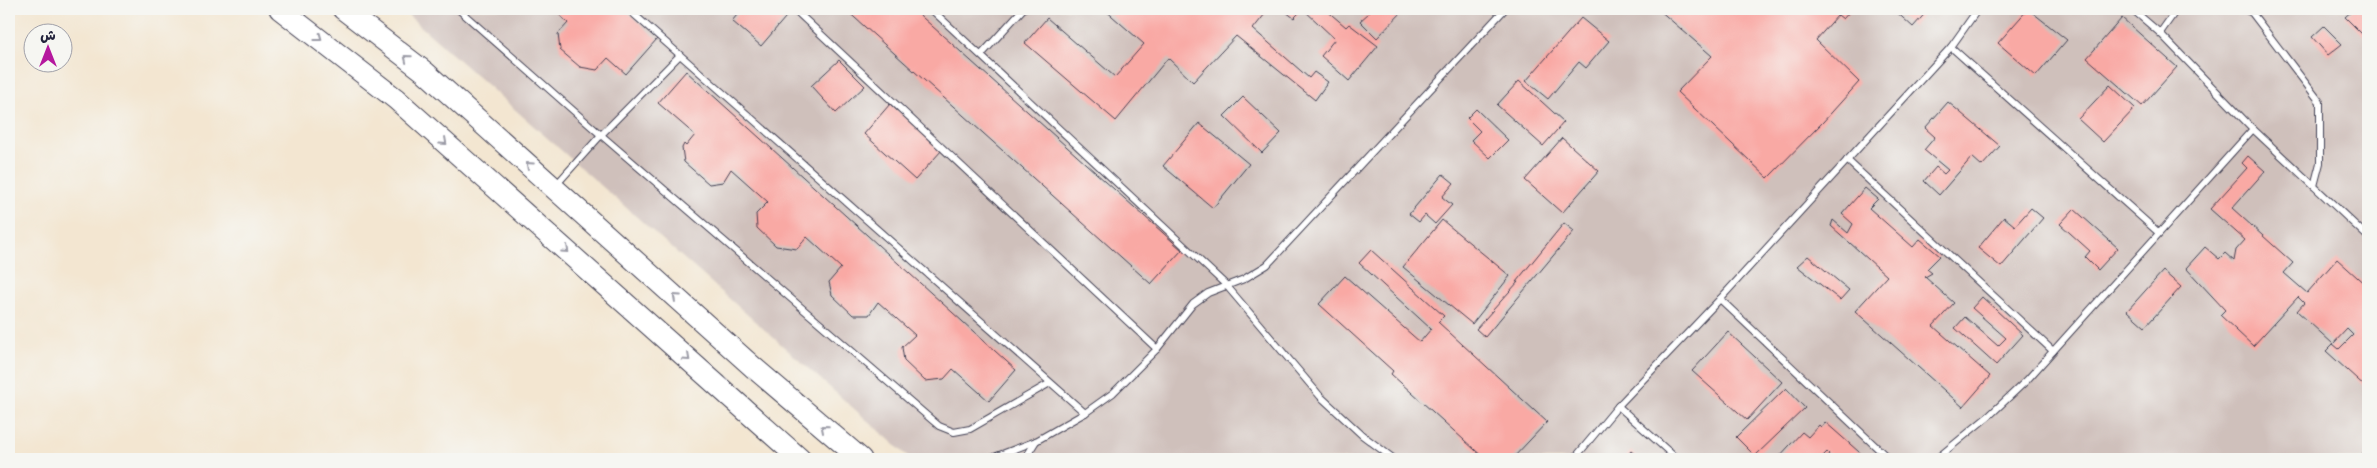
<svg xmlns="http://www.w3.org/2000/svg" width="2377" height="468" viewBox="0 0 2377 468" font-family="'Comic Neue','Playpen Sans Arabic',sans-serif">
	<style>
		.industrial { fill: #cfc0bb }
		.building { fill: #f9a9a4 }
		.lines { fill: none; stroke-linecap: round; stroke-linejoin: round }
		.service-casing { stroke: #413f52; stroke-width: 8 }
		.primary-casing { stroke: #413f52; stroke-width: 23 }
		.service { stroke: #fff; stroke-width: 6 }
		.primary { stroke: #fff; stroke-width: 21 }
		.oneway { stroke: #9c9ca7 }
	</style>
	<rect width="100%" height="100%" fill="#f6f6f2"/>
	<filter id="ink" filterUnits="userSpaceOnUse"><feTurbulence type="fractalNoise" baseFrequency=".02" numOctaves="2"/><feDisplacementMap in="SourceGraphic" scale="10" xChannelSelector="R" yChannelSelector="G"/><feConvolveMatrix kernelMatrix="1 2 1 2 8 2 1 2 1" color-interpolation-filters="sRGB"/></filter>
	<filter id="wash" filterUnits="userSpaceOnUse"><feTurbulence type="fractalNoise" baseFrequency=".0096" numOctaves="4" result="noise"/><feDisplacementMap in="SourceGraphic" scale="20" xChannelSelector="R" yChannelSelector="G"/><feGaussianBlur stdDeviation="1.12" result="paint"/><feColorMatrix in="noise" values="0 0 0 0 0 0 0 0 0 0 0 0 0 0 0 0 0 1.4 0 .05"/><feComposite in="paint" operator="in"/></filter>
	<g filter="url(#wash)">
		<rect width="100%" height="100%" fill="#f3e6d1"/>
		<!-- industrial -->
		<path class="industrial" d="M401,9h1967v450h-1457z"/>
		<g id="blocks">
			<!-- building -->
			<g class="building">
				<path d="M553,9h71l33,30 -31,35 -18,-16 -11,12 -17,-3 -20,-17 -2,-16 10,-11z"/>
				<path d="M742,9h47l2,2 -30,35 -29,-25z"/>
				<path d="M845,9h68l269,241 -31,34z"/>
				<path d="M1104,9h65l4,3 3,-3h30l4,3 4,-3h55l-16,20 56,49 5,-6 14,10 -13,18 -79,-64 -43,46 -25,-24 -52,63 -91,-78 22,-25 68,59 29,-33z"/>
				<path d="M1282,9h43l21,18 3,-3 29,22 -29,35 -28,-25 14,-17 -32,-30 -9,9z"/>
				<path d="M1365,9h40l-28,29 -17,-17 9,-8z"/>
				<path d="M1658,9h194l-9,10 -5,-4 -22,25 43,42 -36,40 -55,56 -91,-86 35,-36z"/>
				<path d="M1893,9h36l-16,18z"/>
				<path d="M2028,9l39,31 -31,36 -38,-33z"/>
				<path d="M2354,9h8l6,6v25l-23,-23z"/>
				<path d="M1581,18l28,23 -23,27 -7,-6 -31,37 -22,-18z"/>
				<path d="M2122,18l55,49 -35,39 -55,-48z"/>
				<path d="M2324,26l18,18 -14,11 -16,-18z"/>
				<path d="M839,60l26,26 -29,27 -25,-27z"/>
				<path d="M686,71l330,299 -27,31 -36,-32 -9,10 -19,2 -21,-20 -2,-14 13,-12 -37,-33 -9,13h-16l-21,-20 -3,-13 12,-14 -34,-31 -10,12 -21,-3 -19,-18 -1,-14 12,-12 -37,-33 -8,13 -14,2 -25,-22 -2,-14 2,-4 2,2 9,-11 -37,-32z"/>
				<path d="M1519,81l45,41 -21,24 -46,-41z"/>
				<path d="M2110,85l25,23 -32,34 -25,-23z"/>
				<path d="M1243,97l38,36 -19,20 -38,-37z"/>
				<path d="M1948,102l52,44 -18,20 -10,-9 -33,38 -15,-14 12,-14 8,7 4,-4 -24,-20 11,-13 -10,-9z"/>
				<path d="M890,104l52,46 -27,30 -51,-46z"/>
				<path d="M1476,109l32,31 -18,18 -19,-18 9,-9 -13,-13z"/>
				<path d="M1199,123l50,41 -36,44 -50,-42z"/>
				<path d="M1562,138l37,33 -37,42 -37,-33z"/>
				<path d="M2248,156l17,15 -33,37 61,55 -9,10 23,20 30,-34 31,28v102l-42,-38 7,-7 6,5 14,-14 -6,-6 -14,15 -36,-33 7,-8 -6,-6 -45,49 -33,-31 5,-5 -39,-42 19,-21 14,12 6,-6 9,8 2,-11 9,-10 -35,-31 37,-41 -5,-5z"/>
				<path d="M1443,174l11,9 -12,14 10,8 -17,19 -10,-9 -6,7 -10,-8z"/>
				<path d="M1865,188l13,11 -9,9 44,39 7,-8 20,17 -13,13 5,4 -7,4 29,26 -21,23 57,50 -27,31 -108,-96 32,-35 -56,-50 2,-6 15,13 5,-9 -11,-10z"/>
				<path d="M2031,208l12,10 -42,49 -23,-19 26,-31 11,9z"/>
				<path d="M2074,209l44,39 -20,22 -13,-13 5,-6 -30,-27z"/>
				<path d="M1442,220l68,56 -38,48 -69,-57z"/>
				<path d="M1564,223l10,8 -89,106 -9,-8 42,-47h-2z"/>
				<path d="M1371,250l73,66 -6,6 109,100 -35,37h-27l-94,-85 2,-3 -74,-67 26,-28 75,66 11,-13 -72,-66z"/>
				<path d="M1808,256l41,34 -9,10 -43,-34z"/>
				<path d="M2163,271l18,16 -36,40 -18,-16z"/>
				<path d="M1982,297l41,38 -27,30 -41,-37 10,-11 33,29 8,-8 -34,-30z"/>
				<path d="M1728,332l54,50 -35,38 -55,-49z"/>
				<path d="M1786,388l19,20 -50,48 -19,-19z"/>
				<path d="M1825,422l42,37h-42l4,-5 -2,-2 -7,7h-43l25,-27 6,5 11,-12 2,2z"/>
				<path d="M1631,451l7,6 -2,2h-12z"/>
			</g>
		</g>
	</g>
	<g filter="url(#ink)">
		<use href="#blocks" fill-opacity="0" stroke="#413f52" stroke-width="1"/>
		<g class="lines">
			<!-- service casing -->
			<g class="service-casing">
				<g id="service">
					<path d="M458,9l143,126 338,291 15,6 16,-3 80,-46"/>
					<path d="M628,9l457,404"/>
					<path d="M794,9l363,340"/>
					<path d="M931,9l295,276 94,111 42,39 32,24"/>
					<path d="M2132,9l28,24 93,96 115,108"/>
					<path d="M2244,9l8,4 68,89v61l-6,23"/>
					<path d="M2160,33l17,-24"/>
					<path d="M1951,47l208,186"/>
					<path d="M982,54l41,-45"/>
					<path d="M1847,160l206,191"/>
					<path d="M556,185l45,-50 78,-79"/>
					<path d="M1720,299l169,160"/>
					<path d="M1618,406l59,53"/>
					<path d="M989,459l47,-18 49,-28 28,-20 44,-44 36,-45 15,-11 36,-14 23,-14 238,-256"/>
					<path d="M1025,459l11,-18"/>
					<path d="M1574,459l44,-53 102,-107 231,-252 27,-38"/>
					<path d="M1936,459l55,-45 36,-34 226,-251"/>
					<path d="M2364,459l4,-8"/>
				</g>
			</g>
			<!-- primary casing -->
			<g class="primary-casing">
				<g id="primary">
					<path d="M280,9l116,90 404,360"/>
					<path d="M343,9l82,63 328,295 108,92"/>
				</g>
			</g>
			<!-- service -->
			<use href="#service" class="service"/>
			<!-- primary -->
			<use href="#primary" class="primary"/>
		</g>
		<!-- one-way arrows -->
		<defs><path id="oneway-chevron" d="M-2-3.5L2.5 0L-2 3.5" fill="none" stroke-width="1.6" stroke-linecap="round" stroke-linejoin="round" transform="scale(1.25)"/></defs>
		<g class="oneway">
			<use href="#oneway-chevron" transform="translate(319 38) rotate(37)"/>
			<use href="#oneway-chevron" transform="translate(407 58) rotate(-141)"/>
			<use href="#oneway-chevron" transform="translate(444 142) rotate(42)"/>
			<use href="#oneway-chevron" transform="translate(529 165) rotate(-138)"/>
			<use href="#oneway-chevron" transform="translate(566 250) rotate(42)"/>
			<use href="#oneway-chevron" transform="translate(676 297) rotate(-138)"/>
			<use href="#oneway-chevron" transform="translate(687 358) rotate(42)"/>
			<use href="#oneway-chevron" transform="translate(824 428) rotate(-139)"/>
		</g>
	</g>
	<!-- margin -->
	<rect width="2377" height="468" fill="none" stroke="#f6f6f2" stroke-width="30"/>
	<!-- north arrow -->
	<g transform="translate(48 48)"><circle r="24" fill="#f6f6f2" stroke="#a1a1a9"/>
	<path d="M0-4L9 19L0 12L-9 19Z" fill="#b5179e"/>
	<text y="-8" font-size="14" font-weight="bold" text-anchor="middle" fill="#22223b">ش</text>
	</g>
</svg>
